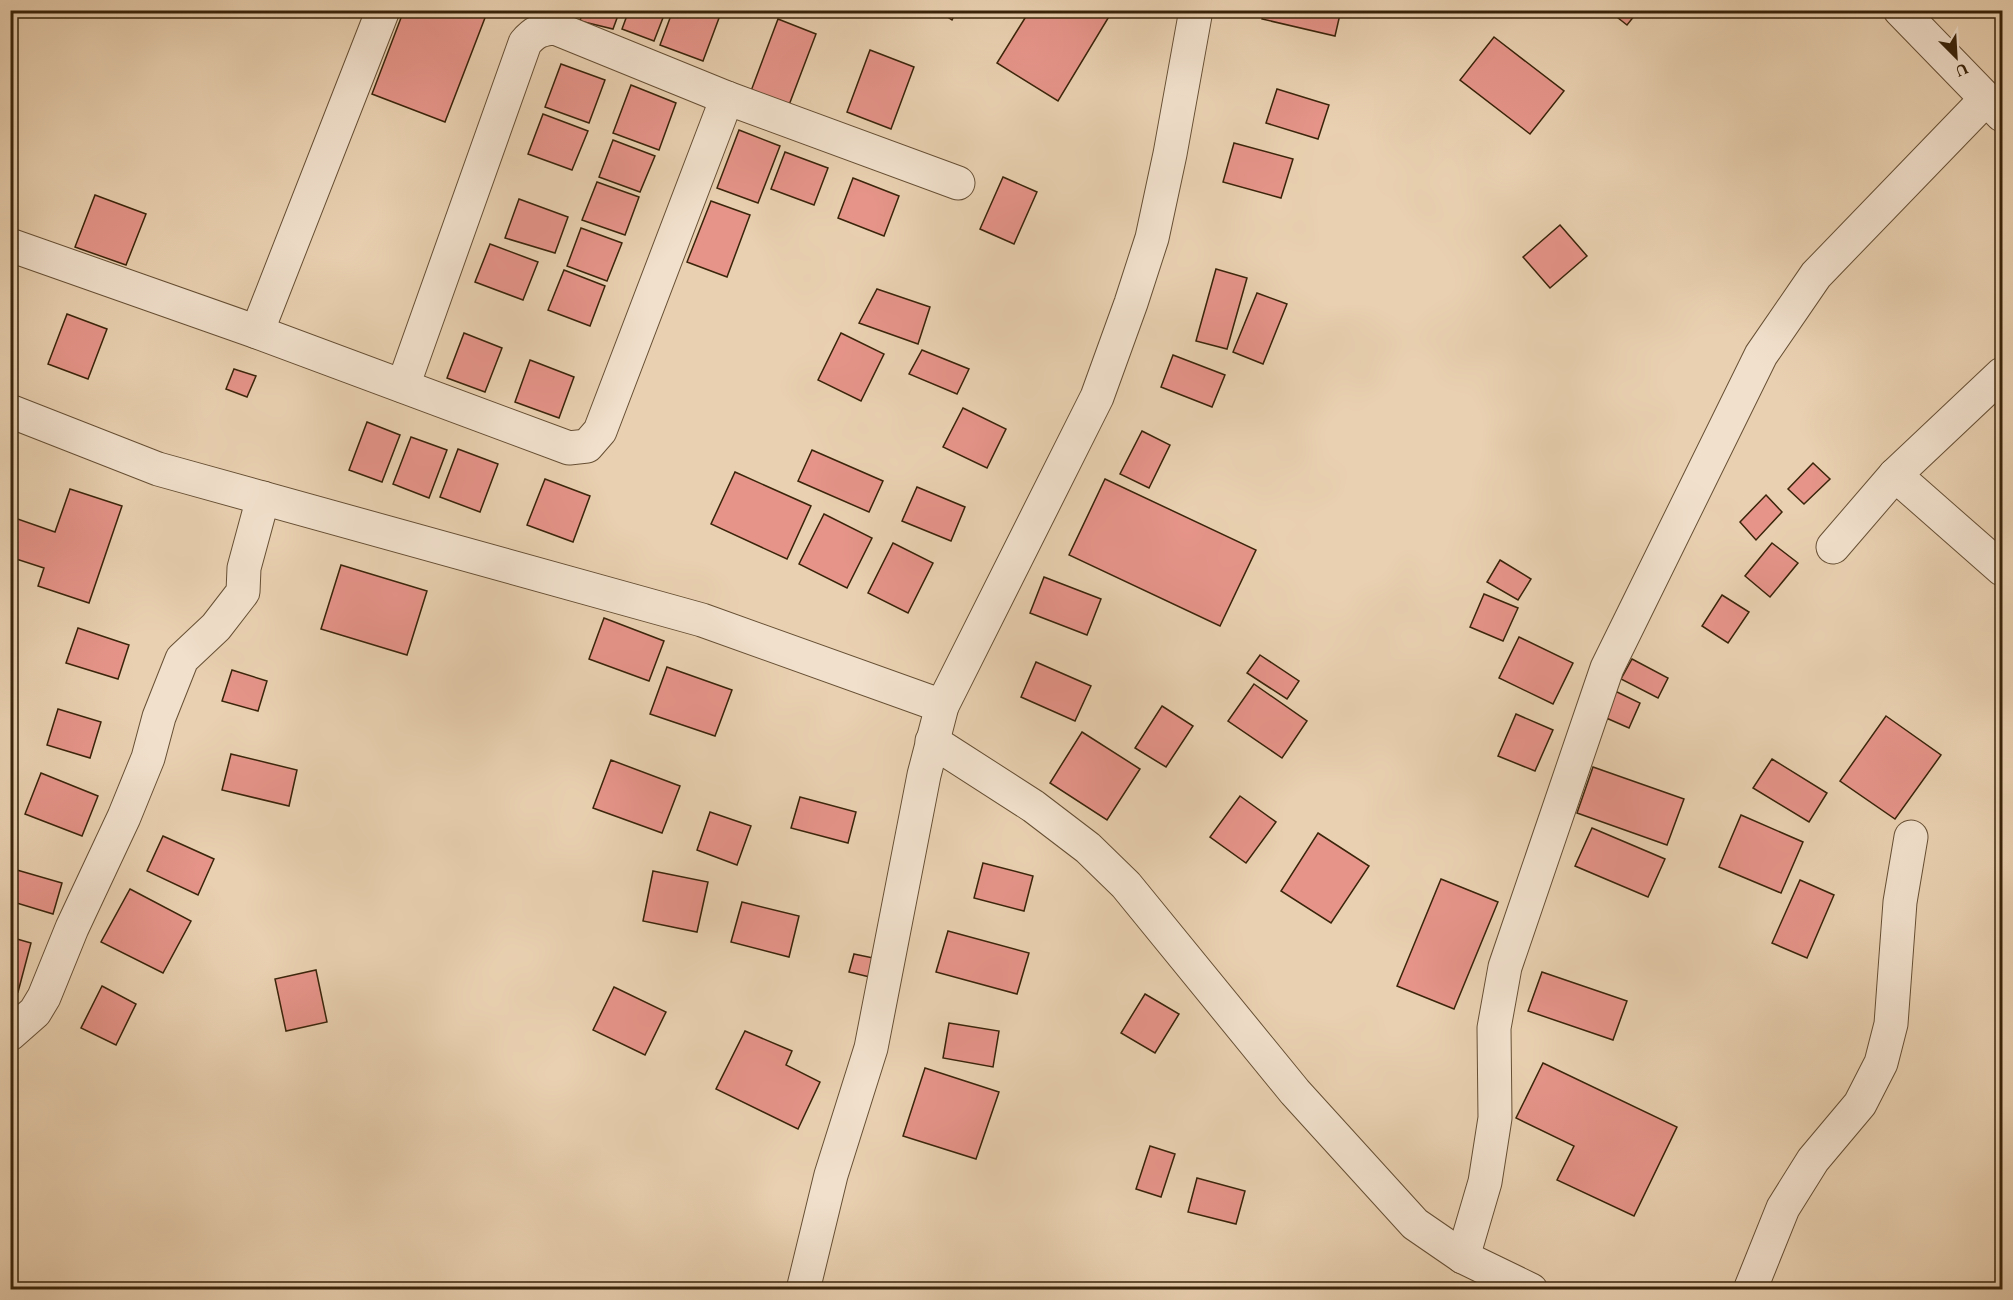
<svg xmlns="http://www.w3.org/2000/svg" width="2013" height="1300" viewBox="0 0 2013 1300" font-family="'EB Garamond',serif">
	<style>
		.building { fill: #e69489; stroke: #3a240a; stroke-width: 1.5 }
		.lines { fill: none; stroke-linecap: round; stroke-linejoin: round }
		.minor-casing { stroke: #664f34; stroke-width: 35 }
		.minor { stroke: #f1e0cc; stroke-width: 33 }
	</style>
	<rect width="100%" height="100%" fill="#e9d0b0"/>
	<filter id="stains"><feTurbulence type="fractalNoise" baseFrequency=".00333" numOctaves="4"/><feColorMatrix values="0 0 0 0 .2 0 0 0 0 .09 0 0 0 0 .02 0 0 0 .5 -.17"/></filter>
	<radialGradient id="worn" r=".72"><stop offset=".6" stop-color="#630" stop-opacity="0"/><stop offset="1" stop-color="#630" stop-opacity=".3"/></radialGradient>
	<!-- building -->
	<g class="building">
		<path d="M404,10h84l-43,112 -73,-28z"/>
		<path d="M583,10h37l-7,19 -33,-8z"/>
		<path d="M629,10h37l-12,31 -32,-12z"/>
		<path d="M673,10h49l-19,51 -43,-16z"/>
		<path d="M937,10h20l-5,10z"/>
		<path d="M1030,10h83l-55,91 -61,-38z"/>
		<path d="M1264,10h77l-6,26 -73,-17z"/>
		<path d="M1608,10h31l-12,15z"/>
		<path d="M778,19l38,15 -27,71 -38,-14z"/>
		<path d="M1494,37l70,54 -34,43 -70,-54z"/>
		<path d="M870,50l44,17 -23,62 -44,-17z"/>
		<path d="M561,64l44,16 -16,43 -44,-16z"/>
		<path d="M631,85l45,18 -17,47 -46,-17z"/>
		<path d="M1277,89l52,16 -11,34 -52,-16z"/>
		<path d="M543,114l45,17 -16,39 -44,-16z"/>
		<path d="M739,130l41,16 -22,57 -41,-15z"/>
		<path d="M613,140l42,16 -15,36 -41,-15z"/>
		<path d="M1234,143l59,16 -12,39 -58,-16z"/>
		<path d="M785,152l43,16 -14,37 -43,-16z"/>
		<path d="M1003,177l34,15 -23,52 -34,-15z"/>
		<path d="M853,178l46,18 -15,40 -46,-18z"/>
		<path d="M597,182l42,15 -14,38 -43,-15z"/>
		<path d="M95,195l51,19 -20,51 -51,-18z"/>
		<path d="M519,199l49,18 -13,36 -50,-15z"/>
		<path d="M711,201l39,14 -23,62 -40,-15z"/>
		<path d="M1560,225l27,31 -37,32 -27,-31z"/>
		<path d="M581,228l41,15 -15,38 -40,-15z"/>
		<path d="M490,244l48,18 -15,38 -48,-18z"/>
		<path d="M1216,269l31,9 -20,71 -31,-8z"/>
		<path d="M564,270l41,16 -15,40 -42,-16z"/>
		<path d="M877,289l53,18 -12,37 -59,-21z"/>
		<path d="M1257,293l30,11 -24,60 -30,-12z"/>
		<path d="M67,314l40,15 -19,50 -40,-15z"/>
		<path d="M464,333l38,15 -17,44 -38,-14z"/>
		<path d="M841,333l43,21 -23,47 -43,-21z"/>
		<path d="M922,350l47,19 -12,25 -48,-20z"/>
		<path d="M1173,355l52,20 -13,32 -51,-20z"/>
		<path d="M530,360l44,17 -15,41 -44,-16z"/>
		<path d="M234,369l22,7 -9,21 -21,-8z"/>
		<path d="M963,408l43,21 -19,39 -44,-21z"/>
		<path d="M367,422l33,13 -18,47 -33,-12z"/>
		<path d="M1142,431l28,14 -21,43 -29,-14z"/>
		<path d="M411,437l36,13 -18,48 -36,-14z"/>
		<path d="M458,449l40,15 -18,48 -40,-15z"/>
		<path d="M812,450l71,31 -14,31 -71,-31z"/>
		<path d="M1813,463l17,16 -26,25 -16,-15z"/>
		<path d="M735,472l76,34 -24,53 -76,-35z"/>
		<path d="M545,479l45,17 -17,46 -46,-17z"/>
		<path d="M1105,479l151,71 -36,76 -151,-71z"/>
		<path d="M917,487l48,20 -14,34 -49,-20z"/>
		<path d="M70,489l52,17 -33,97 -51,-17 6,-18 -34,-11 2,-40 43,15z"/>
		<path d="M1766,495l16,17 -26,28 -16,-18z"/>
		<path d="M824,514l48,24 -25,50 -48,-24z"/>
		<path d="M893,543l40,20 -25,50 -40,-20z"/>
		<path d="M1772,543l26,20 -28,34 -25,-21z"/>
		<path d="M1500,560l31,19 -13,21 -31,-18z"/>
		<path d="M341,565l86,26 -20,64 -86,-26z"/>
		<path d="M1044,577l57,22 -14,36 -57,-22z"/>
		<path d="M1484,594l34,14 -15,33 -33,-14z"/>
		<path d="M1722,595l27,17 -21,31 -26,-17z"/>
		<path d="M604,618l60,23 -15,40 -60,-22z"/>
		<path d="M78,628l51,17 -11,34 -52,-16z"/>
		<path d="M1519,637l54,26 -20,41 -54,-26z"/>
		<path d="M1260,655l39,26 -12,18 -40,-26z"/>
		<path d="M1632,659l36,19 -10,20 -37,-19z"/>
		<path d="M1036,662l55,24 -16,35 -54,-24z"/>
		<path d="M667,667l65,23 -17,46 -65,-22z"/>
		<path d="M232,670l35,11 -9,30 -36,-10z"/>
		<path d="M1254,684l53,37 -25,37 -54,-37z"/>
		<path d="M1615,691l25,12 -11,25 -25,-11z"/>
		<path d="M1162,706l31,20 -27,41 -31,-19z"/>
		<path d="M58,709l43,13 -11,36 -43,-13z"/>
		<path d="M1516,714l37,16 -18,41 -37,-15z"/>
		<path d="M1886,716l55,39 -46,64 -55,-38z"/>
		<path d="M1082,732l58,37 -33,51 -57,-37z"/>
		<path d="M231,754l66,16 -8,36 -67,-16z"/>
		<path d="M1772,759l55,34 -18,29 -56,-34z"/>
		<path d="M611,760l69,26 -18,47 -69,-25z"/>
		<path d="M1593,767l91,32 -17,46 -90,-32z"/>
		<path d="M41,773l57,23 -16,40 -57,-22z"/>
		<path d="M1240,796l36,26 -30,41 -36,-26z"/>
		<path d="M800,797l56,15 -8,31 -57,-15z"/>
		<path d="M710,812l41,14 -14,39 -40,-15z"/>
		<path d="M1741,815l62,27 -22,51 -62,-26z"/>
		<path d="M1592,828l73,31 -17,38 -73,-31z"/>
		<path d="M1318,833l51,33 -38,57 -50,-32z"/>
		<path d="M163,836l51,23 -16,36 -51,-24z"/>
		<path d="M983,863l50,13 -9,35 -50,-13z"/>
		<path d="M10,868l52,15 -9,31 -43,-13z"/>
		<path d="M653,871l55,11 -11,50 -54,-11z"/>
		<path d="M1441,879l57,23 -44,107 -57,-23z"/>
		<path d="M1800,880l34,15 -27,63 -35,-15z"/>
		<path d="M130,889l61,32 -28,52 -62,-31z"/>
		<path d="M742,902l57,14 -10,41 -58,-15z"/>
		<path d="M948,931l81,22 -12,41 -81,-22z"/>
		<path d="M10,937l21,6 -13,49 -8,-2z"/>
		<path d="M854,954l29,6 -5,19 -29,-7z"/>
		<path d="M316,970l11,52 -41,9 -11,-52z"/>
		<path d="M1542,972l85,29 -14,39 -85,-29z"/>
		<path d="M102,986l34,18 -20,41 -35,-17z"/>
		<path d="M614,987l52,25 -21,43 -52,-25z"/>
		<path d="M1145,994l34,20 -24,39 -34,-20z"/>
		<path d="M949,1023l50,8 -6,36 -50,-9z"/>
		<path d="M745,1031l47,20 -6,14 34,17 -22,47 -82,-40z"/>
		<path d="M1543,1063l134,64 -43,89 -77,-36 17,-34 -58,-28z"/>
		<path d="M925,1068l74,24 -23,67 -73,-23z"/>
		<path d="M1150,1146l25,8 -14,43 -25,-8z"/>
		<path d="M1197,1178l48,13 -9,33 -48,-12z"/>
	</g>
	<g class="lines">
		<!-- minor casing -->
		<g class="minor-casing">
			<g id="minor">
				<path d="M1900,10l102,105"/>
				<path d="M10,245l247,87 312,116 18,-2 13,-15 127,-333"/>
				<path d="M257,332l126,-322"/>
				<path d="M403,386l122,-343c9,-11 16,-14 30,-15l172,70 231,85"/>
				<path d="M10,411l148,58 544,151 240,86"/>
				<path d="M1895,475l107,94"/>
				<path d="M1833,547l62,-72 107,-101"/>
				<path d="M932,741l101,65 55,42 38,37 169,207 120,132 48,33 68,33"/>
				<path d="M10,1034l25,-22 9,-15 28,-69 52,-111 24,-59 11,-41 23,-58 34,-32 27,-35 1,-24 19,-70"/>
				<path d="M1463,1257l22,-75 10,-64 -1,-90 11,-61 102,-299 154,-313 55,-80 170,-176"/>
				<path d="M803,1290l28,-115 40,-127 53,-273 18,-69 155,-309 34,-94 21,-65 18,-84 26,-144"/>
				<path d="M1750,1290l33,-82 30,-48 47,-56 21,-41 10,-39 9,-122 11,-65"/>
			</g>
		</g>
		<!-- minor -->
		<use href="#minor" class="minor"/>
	</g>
	<!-- margin -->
	<rect width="2013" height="1300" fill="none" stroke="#e9d0b0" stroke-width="36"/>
	<rect x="12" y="12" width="1989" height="1276" fill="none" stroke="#3a240a" stroke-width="3"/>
	<rect x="18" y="18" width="1977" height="1264" fill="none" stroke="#3a240a" stroke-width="1.5"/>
	<!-- north arrow -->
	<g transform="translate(1956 57) rotate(156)" stroke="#f1e0cc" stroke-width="4.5" paint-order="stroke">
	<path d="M0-4.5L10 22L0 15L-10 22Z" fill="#3a240a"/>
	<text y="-9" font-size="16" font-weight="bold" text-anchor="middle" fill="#3a240a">U</text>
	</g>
	<rect width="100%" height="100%" filter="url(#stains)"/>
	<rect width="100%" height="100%" fill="url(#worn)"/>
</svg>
